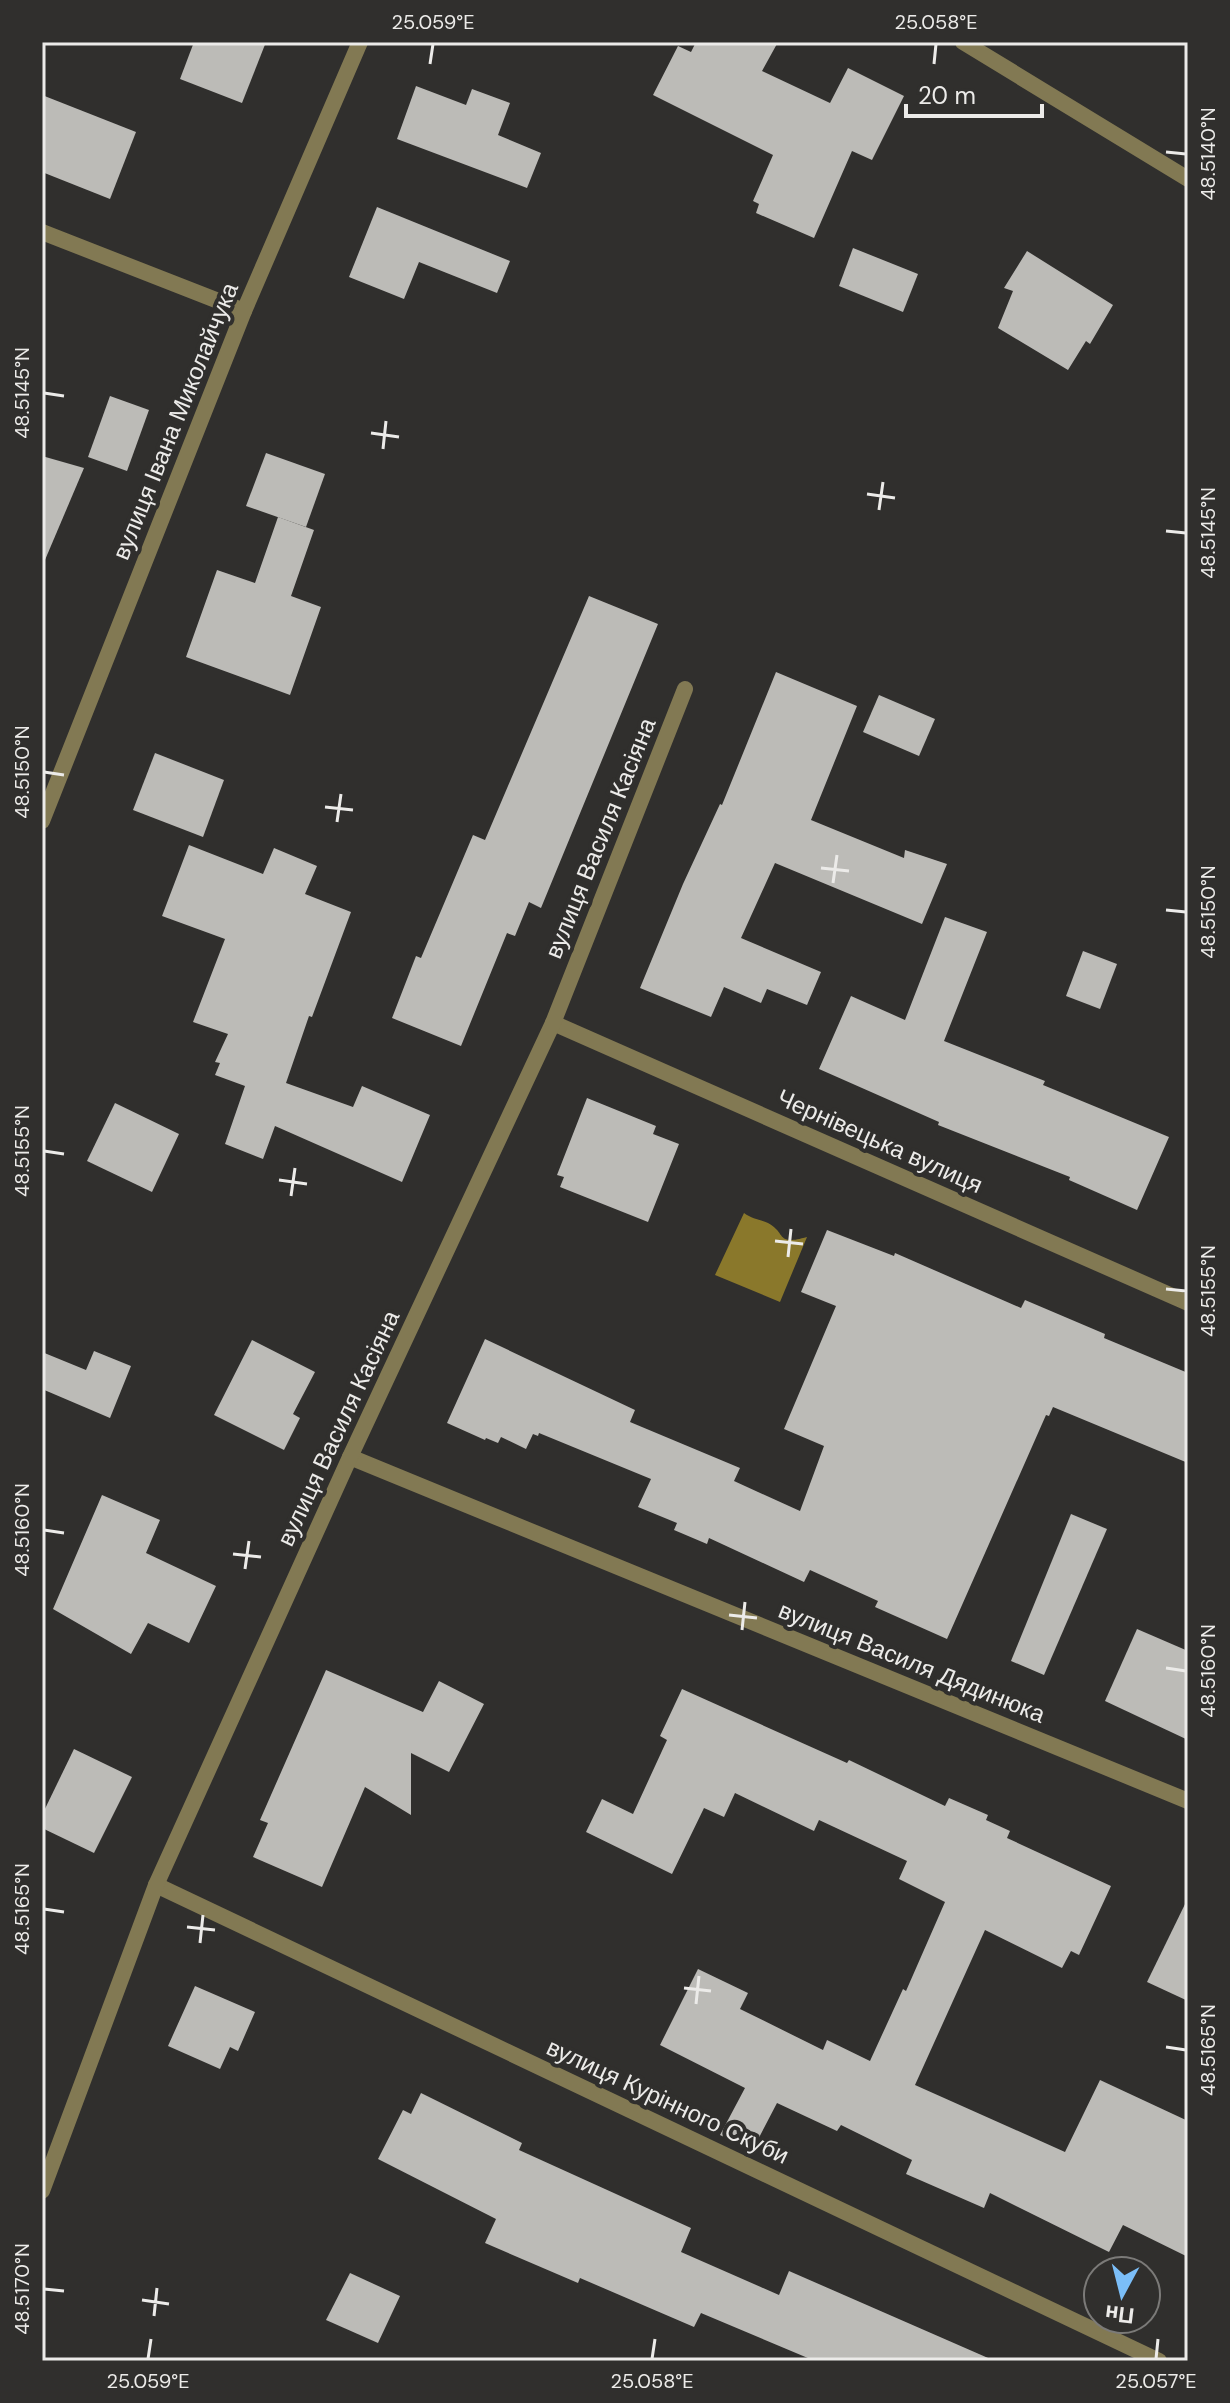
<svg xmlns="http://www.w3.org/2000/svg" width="1230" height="2403" viewBox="0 0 1230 2403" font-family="'DM Sans',sans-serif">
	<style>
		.water { fill: #8a782b }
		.building { fill: #bcbbb7 }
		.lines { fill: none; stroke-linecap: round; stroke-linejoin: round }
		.minor { stroke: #827953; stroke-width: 16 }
		.tertiary { stroke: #827953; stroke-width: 16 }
		.ticks { fill: none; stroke: #ecebe9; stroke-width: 3 }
		.labels { text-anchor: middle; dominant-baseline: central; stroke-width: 8; stroke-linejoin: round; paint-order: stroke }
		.street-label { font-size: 24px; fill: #ecebe9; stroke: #302f2d }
		.neatline { fill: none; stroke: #ecebe9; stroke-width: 3 }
		.ticks-label { font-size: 20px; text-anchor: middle; fill: #ecebe9 }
	</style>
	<rect width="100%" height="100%" fill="#302f2d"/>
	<!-- water -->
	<path class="water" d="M744,1213c8,6 15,6 24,10 19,10 7,23 39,14l-27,65 -65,-27z"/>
	<!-- building -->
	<g class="building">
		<path d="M194,42h72l-24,61 -62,-24z"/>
		<path d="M696,42h82l-16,29 68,32 18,-35 56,28 -32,64 -20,-9 -38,87 -58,-25 3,-9 -6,-3 20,-46 -120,-60 25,-49 13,6z"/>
		<path d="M416,86l50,19 6,-16 38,14 -12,32 43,18 -14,35 -130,-49z"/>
		<path d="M42,95l94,37 -26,67 -68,-27z"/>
		<path d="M377,207l133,54 -13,32 -78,-31 -15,37 -55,-22z"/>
		<path d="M853,248l65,26 -15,38 -64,-26z"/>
		<path d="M1027,251l86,54 -23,39 -4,-3 -18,29 -70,-42 15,-37 -9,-3z"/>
		<path d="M110,396l39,14 -22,61 -39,-14z"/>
		<path d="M266,453l59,21 -19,53 -60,-21z"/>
		<path d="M42,456l42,12 -42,99z"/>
		<path d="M278,517l36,13 -23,66 30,11 -31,88 -104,-38 31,-87 38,13z"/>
		<path d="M589,596l69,28 -117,284 -12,-6 -14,34 -8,-3 -46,113 -69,-28 24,-62 5,2 52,-123 12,5z"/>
		<path d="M776,672l81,34 -46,114 93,38 1,-8 42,14 -25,60 -147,-61 -34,75 80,34 -14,33 -40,-16 -6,14 -37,-16 -13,30 -71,-29 43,-104 37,-80 2,1z"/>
		<path d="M879,695l56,24 -16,37 -56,-24z"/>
		<path d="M155,753l69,27 -21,57 -70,-27z"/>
		<path d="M189,845l74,29 11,-26 43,18 -12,28 46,18 -39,105 -3,-1 -23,67 67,24 9,-21 68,29 -28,67 -127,-56 -12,33 -38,-15 20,-58 -30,-11 5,-12 -5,-1 13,-28 -35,-12 32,-83 -63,-23z"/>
		<path d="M945,917l42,15 -43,109 101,40 -2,4 126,52 -32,73 -68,-30 1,-3 -132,-52 1,-3 -120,-53 32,-73 54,24z"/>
		<path d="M1083,951l34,13 -17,45 -34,-13z"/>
		<path d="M587,1098l69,28 -3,8 26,10 -31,78 -88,-35 4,-10 -7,-2z"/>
		<path d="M115,1103l64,31 -27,58 -65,-31z"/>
		<path d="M827,1230l67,26 1,-3 126,55 4,-8 80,34 -1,4 84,35v90l-135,-56 -4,9 -3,-1 -99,224 -72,-32 3,-6 -68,-31 -6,12 -95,-44 -2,6 -33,-14 3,-7 -39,-16 13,-28 -112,-46 -1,3 -5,-2 -7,15 -25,-12 -3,6 -12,-5 -1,2 -38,-17 38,-84 150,71 -5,12 110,46 -6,13 66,30 24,-65 -40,-17 52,-123 -35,-14z"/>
		<path d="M252,1340l63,32 -22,42 7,4 -16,32 -70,-35z"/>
		<path d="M94,1351l37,15 -21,52 -68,-29v-37l44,18z"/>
		<path d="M102,1495l58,25 -14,33 70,33 -27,57 -41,-20 -17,31 -78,-45z"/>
		<path d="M1071,1514l36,15 -63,146 -33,-14z"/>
		<path d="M1137,1629l51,22v89l-83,-39z"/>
		<path d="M326,1670l97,42 16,-31 45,23 -35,68 -38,-19v62l-46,-28 -43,100 -69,-30 15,-34 -8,-3z"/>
		<path d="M682,1689l165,74 2,-3 96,46 4,-8 39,17 -2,5 24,11 -3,7 104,48 -32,69 -8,-4 -9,17 -77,-38 -70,155 150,67 35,-72 88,41v136l-65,-32 -14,27 -119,-59 -6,15 -78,-34 6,-14 -71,-35 -4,6 -60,-28 -25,48 -32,-16 25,-47 -85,-43 38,-76 50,24 -8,16 83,41 4,-10 43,21 33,-72 3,2 39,-89 -46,-23 8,-18 -88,-41 -5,11 -79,-38 -11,24 -20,-9 -32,66 -86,-42 16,-33 31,15 34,-74 -7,-4z"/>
		<path d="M74,1749l58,28 -38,76 -52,-25v-13z"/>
		<path d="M1188,1898v103l-41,-19z"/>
		<path d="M195,1986l60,26 -17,39 -8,-4 -10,22 -52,-23z"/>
		<path d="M421,2093l101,50 -3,7 172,78 -10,24 98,43 10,-24 206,90h-180l-114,-48 -7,14 -114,-49 -2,5 -93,-40 11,-24 -118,-60 25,-49 8,4z"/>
		<path d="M350,2273l50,23 -22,47 -52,-23z"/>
	</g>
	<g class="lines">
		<!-- minor -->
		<g class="minor">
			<path d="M42,232l202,79"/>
			<path d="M553,1023l635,280"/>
			<path d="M350,1457l838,344"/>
			<path d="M156,1885l1003,476"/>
			<path d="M42,2191l114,-306 194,-428 203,-434 132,-334"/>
		</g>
		<!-- tertiary -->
		<g class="tertiary">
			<path d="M963,42l225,137"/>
			<path d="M42,821l202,-510 116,-269"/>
		</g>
	</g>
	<!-- ticks -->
	<path class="ticks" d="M430,64l3,-20M934,64l2,-20M1166,152l20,2M44,393l20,3M371,433l28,4M383,449l3,-28M867,494l28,4M879,510l4,-28M1166,531l20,2M44,772l20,3M325,807l28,3M337,822l4,-28M821,868l28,3M833,883l4,-28M1166,910l20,2M44,1151l20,3M279,1180l28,4M291,1196l4,-28M775,1241l28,3M788,1257l3,-28M1166,1289l20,2M44,1530l20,3M233,1554l28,3M245,1569l4,-28M729,1615l28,3M742,1630l3,-28M1166,1668l20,3M44,1909l20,3M187,1927l28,3M200,1943l3,-28M684,1988l27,3M696,2004l3,-28M1166,2047l20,3M44,2289l20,2M142,2300l27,4M154,2316l3,-28M148,2359l3,-20M652,2359l3,-20M1156,2359l2,-20"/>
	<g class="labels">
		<!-- street labels -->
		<g class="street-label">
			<text transform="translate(175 421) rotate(-68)">вулиця Івана Миколайчука</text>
			<text transform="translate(600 838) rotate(-68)">вулиця Василя Касіяна</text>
			<text transform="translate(880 1141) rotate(24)">Чернівецька вулиця</text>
			<text transform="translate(338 1428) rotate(-65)">вулиця Василя Касіяна</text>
			<text transform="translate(912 1662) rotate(22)">вулиця Василя Дядинюка</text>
			<text transform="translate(668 2101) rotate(25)">вулиця Курінного Скуби</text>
		</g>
	</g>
	<!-- border -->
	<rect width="1230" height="2403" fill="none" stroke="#302f2d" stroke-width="88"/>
	<!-- north arrow -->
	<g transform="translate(1122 2295) rotate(187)"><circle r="38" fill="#302f2d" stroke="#7b7a78" stroke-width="2"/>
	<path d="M0-6L14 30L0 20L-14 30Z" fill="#7bbef8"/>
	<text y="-12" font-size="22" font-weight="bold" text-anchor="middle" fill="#ecebe9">Пн</text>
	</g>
	<!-- scale -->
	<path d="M906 104v12h136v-12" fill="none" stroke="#ecebe9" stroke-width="4"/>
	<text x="918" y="104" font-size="24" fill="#ecebe9" stroke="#302f2d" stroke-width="6" paint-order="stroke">20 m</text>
	<rect x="44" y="44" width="1142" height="2315" class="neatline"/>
	<g class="ticks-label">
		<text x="433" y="29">25.059°E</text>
		<text x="936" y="29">25.058°E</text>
		<text transform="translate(1208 154) rotate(-90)" y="7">48.5140°N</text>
		<text transform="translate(22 393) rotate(-90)" y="7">48.5145°N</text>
		<text transform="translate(1208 533) rotate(-90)" y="7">48.5145°N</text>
		<text transform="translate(22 772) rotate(-90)" y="7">48.5150°N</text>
		<text transform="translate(1208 912) rotate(-90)" y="7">48.5150°N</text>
		<text transform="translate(22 1151) rotate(-90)" y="7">48.5155°N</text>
		<text transform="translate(1208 1291) rotate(-90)" y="7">48.5155°N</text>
		<text transform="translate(22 1530) rotate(-90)" y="7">48.5160°N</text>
		<text transform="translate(1208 1671) rotate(-90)" y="7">48.5160°N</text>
		<text transform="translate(22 1909) rotate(-90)" y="7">48.5165°N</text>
		<text transform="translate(1208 2050) rotate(-90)" y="7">48.5165°N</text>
		<text transform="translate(22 2289) rotate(-90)" y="7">48.5170°N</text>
		<text x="148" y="2388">25.059°E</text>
		<text x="652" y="2388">25.058°E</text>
		<text x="1156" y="2388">25.057°E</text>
	</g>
</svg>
